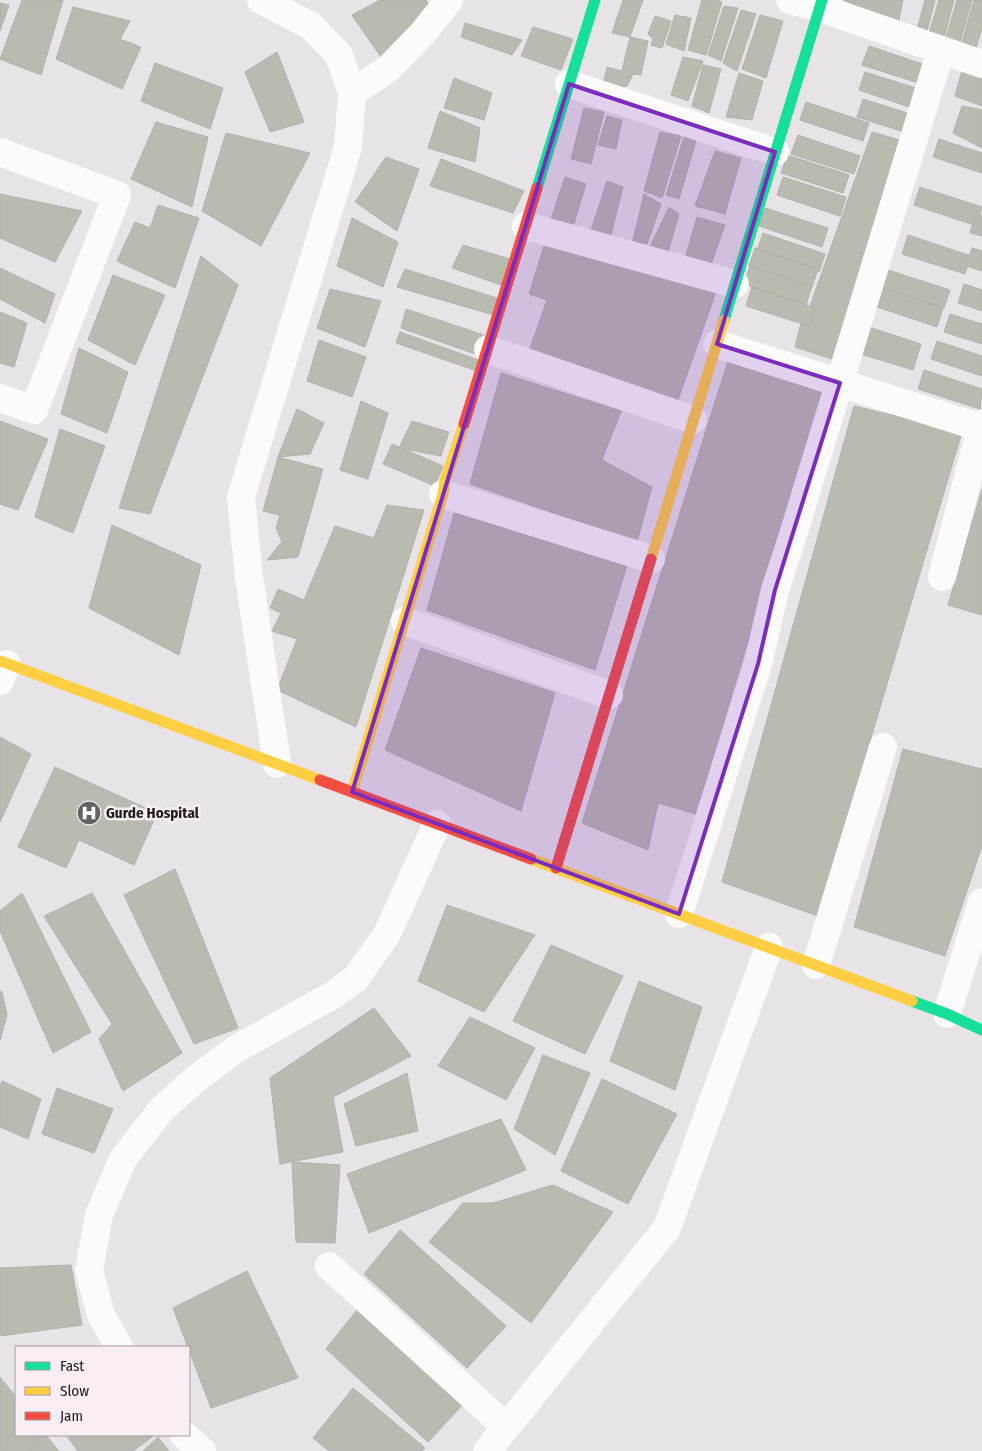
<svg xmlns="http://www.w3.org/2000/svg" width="982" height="1451" viewBox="0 0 982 1451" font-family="'Fira Sans Condensed',sans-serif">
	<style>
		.building { fill: #b8bbad; stroke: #b2b0b0 }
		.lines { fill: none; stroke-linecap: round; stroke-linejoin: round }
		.street { stroke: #fcfbfb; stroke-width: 28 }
		.fast { stroke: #16e098; stroke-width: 11 }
		.slow { stroke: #ffcf43; stroke-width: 11 }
		.jam { stroke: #f24e42; stroke-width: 11 }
		.marked { fill: #7b2cbf; fill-opacity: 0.2; stroke: #7b2cbf; stroke-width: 4; stroke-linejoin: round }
		.labels { text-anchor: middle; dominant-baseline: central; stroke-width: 5; stroke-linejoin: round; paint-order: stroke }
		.poi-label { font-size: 15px; font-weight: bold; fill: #1e1b1d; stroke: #f8eef4; text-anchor: start }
	</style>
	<rect width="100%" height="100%" fill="#e8e3e6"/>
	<!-- building -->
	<g class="building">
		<path d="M22,0h41l-22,75 -41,-16z"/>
		<path d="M380,0h46l6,12 -49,48 -31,-45z"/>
		<path d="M623,0h20l-13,37 -18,-4z"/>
		<path d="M702,0h15l5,2 -16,53 -18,-5z"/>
		<path d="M843,0h60l-5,24z"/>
		<path d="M925,0h10l-9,35 -10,-2z"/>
		<path d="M939,0h15l-11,41 -14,-8z"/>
		<path d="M957,0h15l-13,46 -13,-9z"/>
		<path d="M974,0h8v28l-8,27 -13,-9z"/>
		<path d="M0,3l9,2 -9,26z"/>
		<path d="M724,6l14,2 -17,53 -13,-6z"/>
		<path d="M73,7l57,14 -10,18 21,8 -19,42 -66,-30z"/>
		<path d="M741,10l15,4 -19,57 -14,-8z"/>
		<path d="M675,15l16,3 -7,33 -18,-7z"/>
		<path d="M760,15l23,6 -17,57 -24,-9z"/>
		<path d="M655,16l16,5 -9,27 -11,-3 2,-6 -5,-5z"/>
		<path d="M465,23l57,17 -10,15 -51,-18z"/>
		<path d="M533,27l40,12 -12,31 -40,-14z"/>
		<path d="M630,37l18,4 -7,34 -8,-1 -6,12 -5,1 -5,10 -15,-8 5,-22 15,4z"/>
		<path d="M869,46l62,21 -6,18 -63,-20z"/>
		<path d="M277,52l27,70 -34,10 -25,-60z"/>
		<path d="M683,57l20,4 -15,40 -17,-6z"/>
		<path d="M155,63l68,25 -13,41 -69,-28z"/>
		<path d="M703,65l18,4 -12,44 -17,-7z"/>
		<path d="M963,67l19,7v32l-27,-10z"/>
		<path d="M865,72l63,20 -7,19 -62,-21z"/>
		<path d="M739,73l24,8 -11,39 -26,-3z"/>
		<path d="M454,78l38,15 -8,27 -40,-12z"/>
		<path d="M863,99l63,20 -6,18 -63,-20z"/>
		<path d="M806,102l63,21 -6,18 -63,-21z"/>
		<path d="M962,106l20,4v38l-29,-15z"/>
		<path d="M584,108l20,4 -13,52 -20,-5z"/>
		<path d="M440,111l40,17 -5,34 -47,-14z"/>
		<path d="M607,116l15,4 -6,29 -18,-4z"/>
		<path d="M156,122l52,15 -16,70 -61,-28z"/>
		<path d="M660,132l21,4 -19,62 -18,-7z"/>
		<path d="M872,132l31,9 -71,218 -37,-12 6,-24 8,3 6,-18 -5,-2z"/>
		<path d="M226,133l84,20 -49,93 -59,-35z"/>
		<path d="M798,135l62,21 -6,18 -63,-20z"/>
		<path d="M684,137l12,4 -17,58 -13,-4z"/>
		<path d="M939,139l43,14v20l-49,-16z"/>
		<path d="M715,151l26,7 -16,56 -30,-8z"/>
		<path d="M787,155l62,20 -6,18 -62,-20z"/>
		<path d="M386,157l33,12 -22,62 -42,-29z"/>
		<path d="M441,159l83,32 -11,22 -83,-27z"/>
		<path d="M565,177l21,7 -15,49 -22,-8z"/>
		<path d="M783,177l63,20 -6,19 -63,-21z"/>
		<path d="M607,181l16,6 -14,56 -20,-6z"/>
		<path d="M920,187l62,20 -5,19 -63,-21z"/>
		<path d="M0,194l82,17 -27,51 -55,-24z"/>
		<path d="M644,194l17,10 -14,40h-15z"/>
		<path d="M158,205l41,13 -24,70 -58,-27 18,-39 15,6z"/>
		<path d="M669,207l10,7 -13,45 -18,-8z"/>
		<path d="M765,208l63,20 -6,19 -63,-21z"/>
		<path d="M976,214l6,2v20l-12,-3z"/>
		<path d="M697,217l28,8 -17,48 -24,-11z"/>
		<path d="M352,218l46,24 -15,45 -46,-21z"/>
		<path d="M763,233l62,21 -6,18 -62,-21z"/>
		<path d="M908,235l63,21 -6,18 -63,-20z"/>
		<path d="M545,243l171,49 -39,111 -148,-52 18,-51 -18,-6z"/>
		<path d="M463,245l47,14 -9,26 -49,-17z"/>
		<path d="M755,248l63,21 -6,18 -63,-21z"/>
		<path d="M972,248l10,3v20l-16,-5z"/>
		<path d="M201,256l37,29 -88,229 -31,-6z"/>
		<path d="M750,266l62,20 -6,19 -62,-21z"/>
		<path d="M0,268l55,26 -10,29 -45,-24z"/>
		<path d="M405,269l98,31 -9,15 -97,-28z"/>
		<path d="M888,270l62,20 -6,18 -62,-20z"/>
		<path d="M113,275l52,20 -30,70 -47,-25z"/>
		<path d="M964,284l18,6v21l-24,-8z"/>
		<path d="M752,287l63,21 -6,18 -63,-20z"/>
		<path d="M880,288l63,20 -6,19 -63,-21z"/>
		<path d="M330,289l51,12 -16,46 -48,-19z"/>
		<path d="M406,309l81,27 -6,20 -80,-28z"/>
		<path d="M0,312l27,11 -13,44 -14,-4z"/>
		<path d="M950,314l32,10v20l-38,-12z"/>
		<path d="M850,321l71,23 -8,26 -72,-22z"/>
		<path d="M400,332l84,30 -10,8 -78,-27z"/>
		<path d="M319,340l47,17 -14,40 -45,-16z"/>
		<path d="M937,341l45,15v20l-51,-17z"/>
		<path d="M79,348l49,24 -21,61 -46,-19z"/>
		<path d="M728,361l95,32 -127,421 -38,-11 -10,47 -66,-27z"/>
		<path d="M924,370l58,19 -2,20 -62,-20z"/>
		<path d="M501,373l120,38 -19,49 50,27 -15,55 -167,-58z"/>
		<path d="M361,401l27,12 -20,66 -28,-9z"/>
		<path d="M854,406l108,26 -144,484 -96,-34z"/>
		<path d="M297,409l27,14 -14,31 -32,3z"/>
		<path d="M0,421l48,18 -30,71 -18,-6z"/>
		<path d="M412,421l37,11 -8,24 -42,-8z"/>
		<path d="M60,429l45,17 -32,87 -38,-16z"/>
		<path d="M392,444l51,22 -8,20 -52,-22z"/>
		<path d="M278,457l45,12 -25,88 -31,3 15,-18 -6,-14 4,-13 -17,-4z"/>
		<path d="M982,489v126l-34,-10z"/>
		<path d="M387,505l37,5 -68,217 -79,-37 20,-51 -25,-8 9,-18 -11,-5 8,-19 26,11 31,-74 39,12z"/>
		<path d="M454,513l173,52 -32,105 -168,-60z"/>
		<path d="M112,525l89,40 -22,90 -90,-47z"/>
		<path d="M421,648l134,45 -34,118 -136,-61z"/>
		<path d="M0,737l31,17 -31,68z"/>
		<path d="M903,749l79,20v77l-37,110 -91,-29z"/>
		<path d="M55,767l102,46 -23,52 -55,-25 -13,28 -48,-21z"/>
		<path d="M175,869l63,159 -44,16 -70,-149z"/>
		<path d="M22,893l69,139 -38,21 -53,-122v-20z"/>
		<path d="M92,893l90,160 -59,38 -24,-52 13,-15 -68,-108z"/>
		<path d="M447,905l88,30 -51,77 -66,-31z"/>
		<path d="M551,945l72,31 -38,78 -72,-33z"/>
		<path d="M639,981l63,26 -27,83 -65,-29z"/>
		<path d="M0,991l2,1 5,23 -7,26z"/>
		<path d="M374,1008l37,48 -78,41 10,55 -63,12 -10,-86z"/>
		<path d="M470,1017l65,31 -29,52 -68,-34z"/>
		<path d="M543,1055l47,18 -35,82 -41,-26z"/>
		<path d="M407,1073l11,58 -62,15 -12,-42z"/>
		<path d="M602,1079l75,35 -49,90 -67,-33z"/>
		<path d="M2,1081l39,18 -13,40 -28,-12v-40z"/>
		<path d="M57,1088l56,21 -19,44 -52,-19z"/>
		<path d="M501,1119l25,51 -157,63 -22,-59z"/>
		<path d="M292,1162l48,3 -5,78 -39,-1z"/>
		<path d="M553,1185l60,27 -82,111 -102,-81 34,-39h30z"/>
		<path d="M400,1230l106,96 -39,42 -103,-94z"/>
		<path d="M71,1265l11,60 -82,11v-68z"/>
		<path d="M247,1271l51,107 -87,30 -38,-100z"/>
		<path d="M361,1305l107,94 -40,43 -102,-93z"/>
		<path d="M0,1377l16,20v38h29l-18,16h-27z"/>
		<path d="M353,1388l72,60 -3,3h-93l-16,-13z"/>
		<path d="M45,1435h1l13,16h-32z"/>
		<path d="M66,1435h89l-22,16h-55z"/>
		<path d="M158,1437l11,14h-26z"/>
	</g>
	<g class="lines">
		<!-- street -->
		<g class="street">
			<path d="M261,0l50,26 28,29 13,38 -4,54 -107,350 8,80 28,187"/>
			<path d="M790,0l30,8 162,56"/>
			<path d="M569,84l206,68"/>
			<path d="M352,93l37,-25 34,-35 26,-33"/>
			<path d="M0,152l117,43 -83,215 -34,-12"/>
			<path d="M526,226l209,58"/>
			<path d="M717,344l265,84"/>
			<path d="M488,349l205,71"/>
			<path d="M443,494l208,65"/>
			<path d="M942,577l40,-153"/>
			<path d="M405,621l204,74"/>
			<path d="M0,681l7,-17"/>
			<path d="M679,914l79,-250 17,-74 18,-55 148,-485"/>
			<path d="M816,965l67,-218"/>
			<path d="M947,1014l35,-112"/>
			<path d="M329,1266l177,161"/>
			<path d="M119,1347l-18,-32 -12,-45 10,-55 24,-56 39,-50 35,-31 39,-29 97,-54 23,-17 31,-44 50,-110"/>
			<path d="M184,1435l18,16"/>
			<path d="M487,1451l180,-223 102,-281"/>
		</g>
		<!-- fast -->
		<g class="fast">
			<path d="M537,188l58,-188"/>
			<path d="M724,320l98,-320"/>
			<path d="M912,1001l35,13 35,16"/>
		</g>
		<!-- slow -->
		<g class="slow">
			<path d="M651,559l73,-239"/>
			<path d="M0,661l320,119"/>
			<path d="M352,792l91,-298 2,-13 19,-57"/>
			<path d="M531,859l381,142"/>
		</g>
		<!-- jam -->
		<g class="jam">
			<path d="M464,424l73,-236"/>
			<path d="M320,780l211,79"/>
			<path d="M556,868l95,-309"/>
		</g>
	</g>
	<!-- marked area -->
	<path class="marked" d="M569,84l206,68 -58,192 123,39 -65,207 -17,74 -79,250 -327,-122z"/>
	<!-- icons -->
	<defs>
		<g id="hospital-disc" transform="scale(1.25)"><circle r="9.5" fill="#656163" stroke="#f8eef4"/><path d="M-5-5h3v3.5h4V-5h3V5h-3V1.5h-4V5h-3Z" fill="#fff"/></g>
	</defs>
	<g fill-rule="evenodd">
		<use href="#hospital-disc" x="89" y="813"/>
	</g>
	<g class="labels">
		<!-- poi labels -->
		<g class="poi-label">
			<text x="106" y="813">Gurde Hospital</text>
		</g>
	</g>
	<!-- legend -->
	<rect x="15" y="1346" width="175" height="90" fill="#f8eef4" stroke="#a19a9e"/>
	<rect x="25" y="1362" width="25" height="8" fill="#16e098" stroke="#a19a9e"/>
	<text x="60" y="1371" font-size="15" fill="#1e1b1d">Fast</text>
	<rect x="25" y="1387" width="25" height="8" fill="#ffcf43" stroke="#a19a9e"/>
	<text x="60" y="1396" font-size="15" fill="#1e1b1d">Slow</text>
	<rect x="25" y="1412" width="25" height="8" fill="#f24e42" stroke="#a19a9e"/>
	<text x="60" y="1421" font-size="15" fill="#1e1b1d">Jam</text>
</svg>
